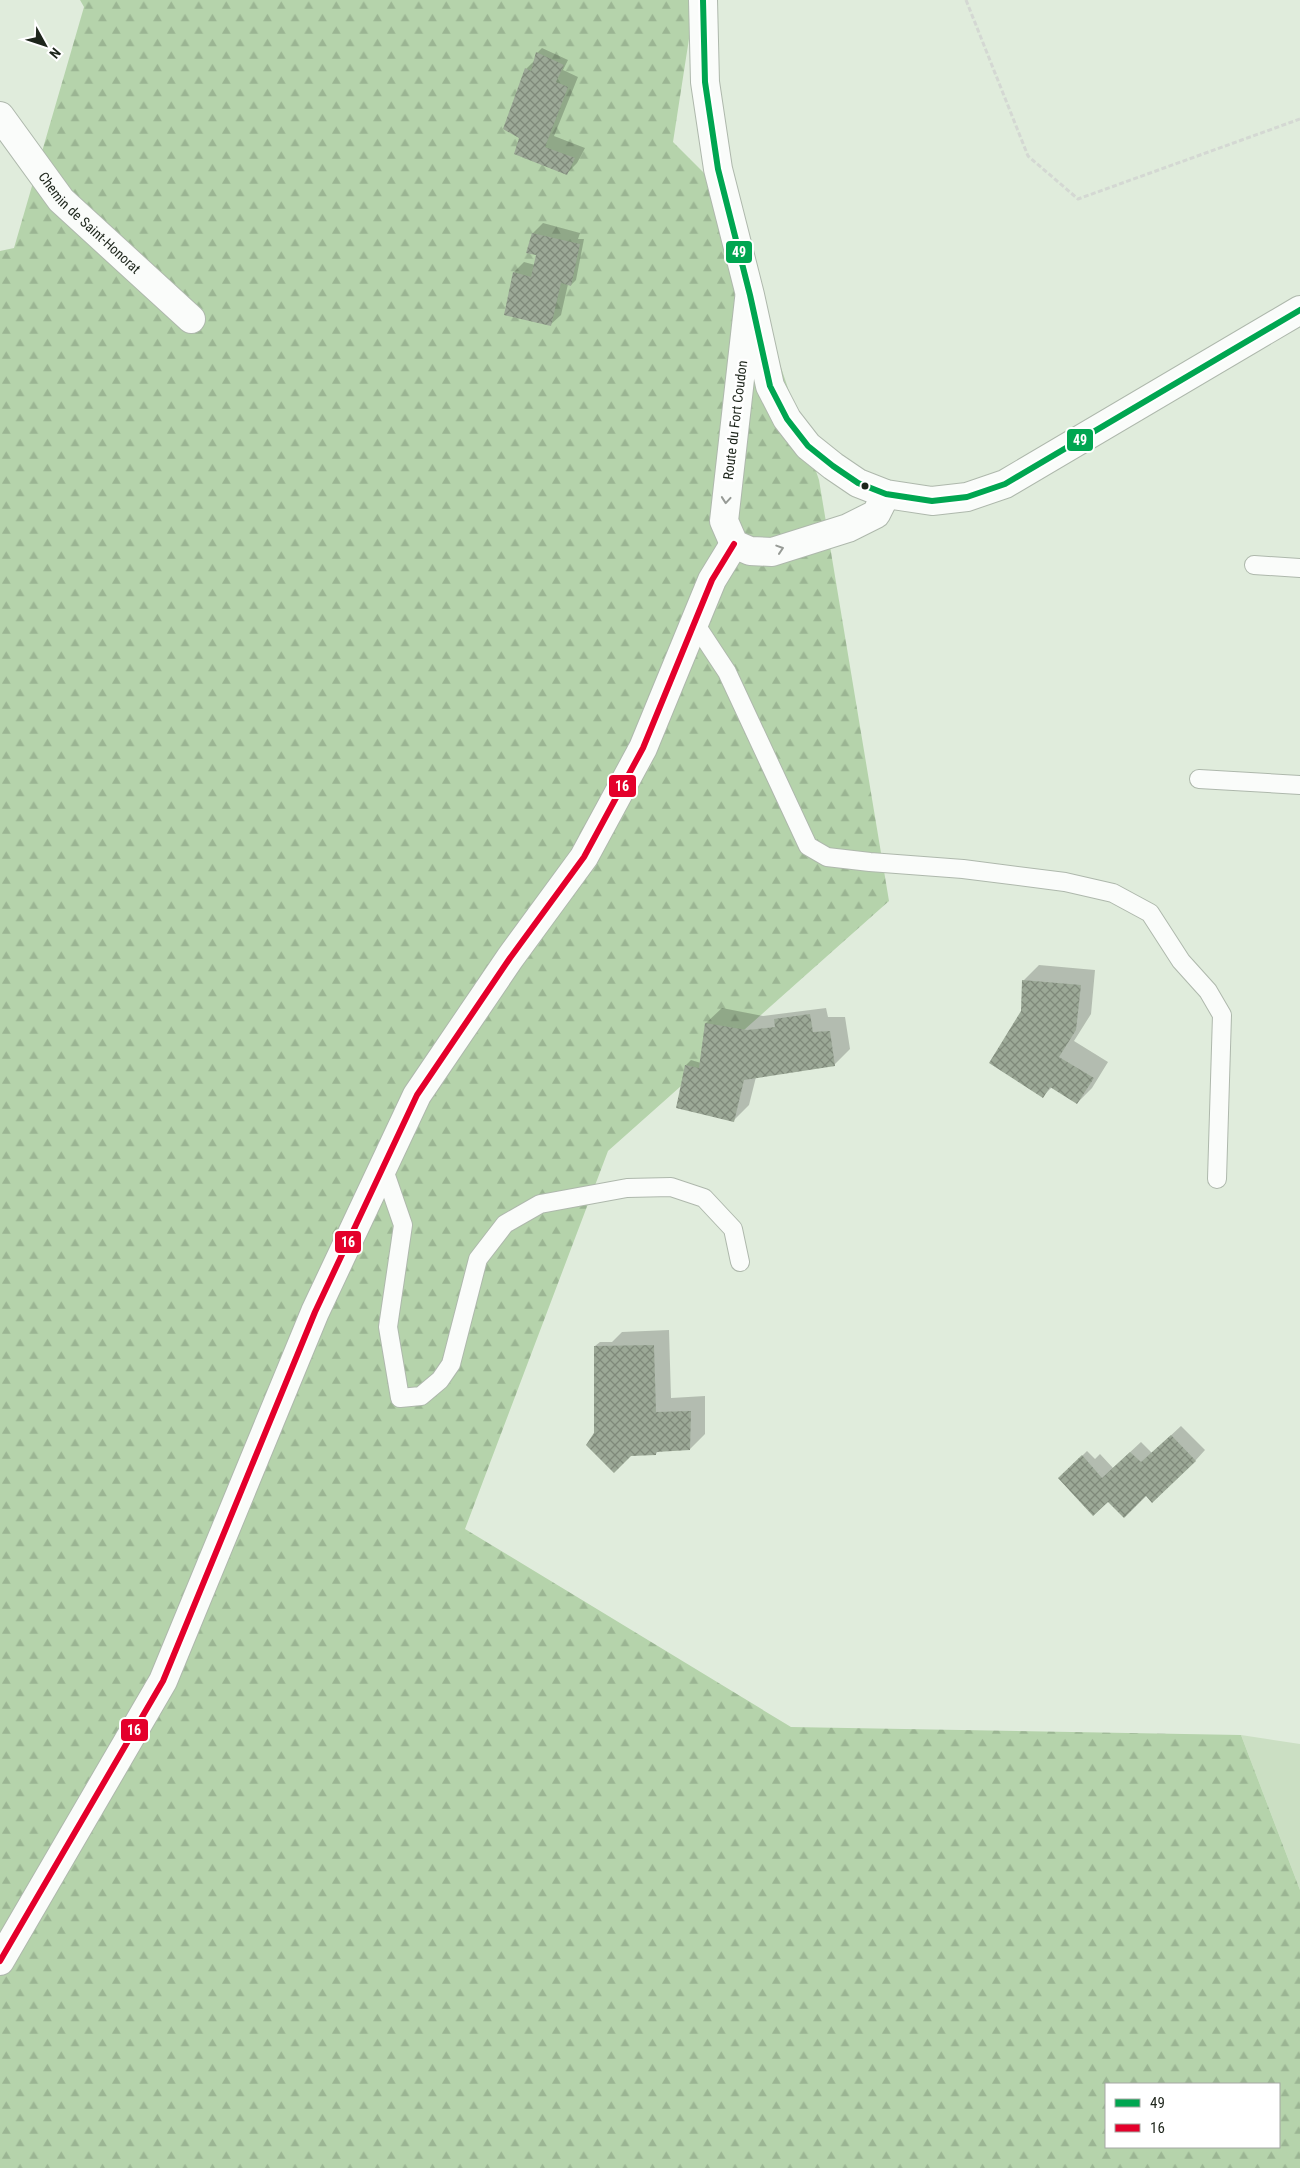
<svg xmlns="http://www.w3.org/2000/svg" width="1300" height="2168" viewBox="0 0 1300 2168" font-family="'Roboto Condensed',sans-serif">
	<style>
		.green { fill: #cbdfc3 }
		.forest { fill: url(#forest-firs); fill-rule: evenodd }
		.shadow { fill: #0003 }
		.building { fill: url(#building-cross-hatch) }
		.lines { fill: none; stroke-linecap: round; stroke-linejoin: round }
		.service-casing { stroke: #aeb8ac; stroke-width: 20 }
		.minor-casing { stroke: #aeb8ac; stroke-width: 30 }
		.tertiary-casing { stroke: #aeb8ac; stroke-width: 30 }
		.path { stroke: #d4d8d3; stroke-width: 3; stroke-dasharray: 5 2.5; stroke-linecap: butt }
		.service { stroke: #fafcfa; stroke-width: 18 }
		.minor { stroke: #fafcfa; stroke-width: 28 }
		.tertiary { stroke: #fafcfa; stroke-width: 28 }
		.bus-1-casing { stroke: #fff; stroke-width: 10 }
		.bus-2-casing { stroke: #fff; stroke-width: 10 }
		.bus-1 { stroke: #00a651; stroke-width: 6 }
		.bus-2 { stroke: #e4002b; stroke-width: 6 }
		.oneway { stroke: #979b96 }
		.bus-dot { fill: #1d251b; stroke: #fff; stroke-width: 2 }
		.labels { text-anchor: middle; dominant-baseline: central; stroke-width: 5; stroke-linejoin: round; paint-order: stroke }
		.street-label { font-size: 14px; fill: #1d251b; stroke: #fff }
		.line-badge { stroke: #fff; stroke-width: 2 }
		.badge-label { font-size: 14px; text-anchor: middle; font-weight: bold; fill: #fff }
	</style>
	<defs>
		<pattern id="forest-firs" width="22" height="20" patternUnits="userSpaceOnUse" patternTransform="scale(1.25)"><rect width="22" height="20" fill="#b5d3ab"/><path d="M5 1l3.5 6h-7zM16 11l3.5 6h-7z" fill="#9bb593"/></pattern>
		<pattern id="building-cross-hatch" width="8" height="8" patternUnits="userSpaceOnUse" patternTransform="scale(1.25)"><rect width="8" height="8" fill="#9ca997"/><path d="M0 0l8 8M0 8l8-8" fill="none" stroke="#7f897a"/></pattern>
	</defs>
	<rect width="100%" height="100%" fill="#e0ecdc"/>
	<!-- green -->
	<path class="green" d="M1241,1735l59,9v146z"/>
	<!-- forest -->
	<path class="forest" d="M80,0h615l-22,142 48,48 98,290 70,421 -281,250 -143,378 326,198 450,8 59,155v278h-1300v-1917l14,-3 70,-241zM1106,2084h173v63h-173z"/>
	<!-- shadow -->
	<g class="shadow">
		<path d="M542,48l26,12 -5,10 15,7 -24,59 31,12 -8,15 -10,10 -47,-35 6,-69 9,-9 2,-7z"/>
		<path d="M543,223l37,10 -2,6h6l-8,41 -5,5 -3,-1 -7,31 -11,10 -36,-53 10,-10 11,3 2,-11 -4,-21z"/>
		<path d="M1039,965l56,5 -4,44 -17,27 34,21 -16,26 -15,15 -25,-16 -9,9 -21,-84 2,-32z"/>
		<path d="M722,1008l41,8 63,-8 2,9h17l5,32 -15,15 -79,13 -7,28 -15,15 -48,-55 5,-5 10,3 5,-40z"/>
		<path d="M669,1330l2,68 34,-2v38l-15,15 -31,1 -3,4 -60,-20 -1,-88 5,-4h12l10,-10z"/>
		<path d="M1181,1426l24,24 -10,11 -87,40 -48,-23 27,-27 8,8 5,-5 13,14 28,-26 11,11z"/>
	</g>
	<!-- building -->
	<g class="building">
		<path d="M536,52l28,13 -8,17 12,5 -23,60 30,11 -8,17 -53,-21 5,-16 -16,-9 22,-61 6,3z"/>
		<path d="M532,233l48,11 -9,42 -10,-3 -10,43 -47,-11 9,-43 18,5 5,-22 -10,-2z"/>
		<path d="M1022,980l59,5 -5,45 -17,27 35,21 -17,26 -27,-17 -7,11 -54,-35 32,-52z"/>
		<path d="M810,1014l3,18 17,-1 5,35 -91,14 -10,42 -58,-14 9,-43 14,3 6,-45 42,7 28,-3 -1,-8z"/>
		<path d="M654,1345l2,67 35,-1 -1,39 -34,2v3l-25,1 -17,17 -28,-28 8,-12v-87z"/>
		<path d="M1171,1435l25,26 -44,42 -6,-7 -22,22 -16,-16 -15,14 -35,-38 24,-23 20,23 28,-26 11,10z"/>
	</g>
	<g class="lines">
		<!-- service casing -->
		<g class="service-casing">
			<g id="service">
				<path d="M1254,565l46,3"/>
				<path d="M694,622l33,50 81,174 19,11 43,5 93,7 102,13 48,11 37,20 31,48 27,30 14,24 -5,164"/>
				<path d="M1199,779l101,6"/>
				<path d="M383,1167l20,58 -15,102 12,71 21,-2 19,-16 11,-16 27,-105 27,-35 35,-20 87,-16 44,-1 33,11 29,31 7,33"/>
			</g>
		</g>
		<!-- minor casing -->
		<g class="minor-casing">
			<g id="minor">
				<path id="s1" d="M0,116l61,84 130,119"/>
				<path d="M749,299l-25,222 10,23 16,7 22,1 76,-24 28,-14 10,-20"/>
				<path d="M0,1961l163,-280 152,-369 102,-217 93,-137 74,-101 59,-109 69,-168 22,-36"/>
			</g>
		</g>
		<!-- tertiary casing -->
		<g class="tertiary-casing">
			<path id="tertiary" d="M703,0l2,82 13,87 32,126 20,91 17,33 21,27 25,20 25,17 28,11 46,7 35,-4 38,-13 295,-174"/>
		</g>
		<!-- path -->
		<path class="path" d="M966,0l62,156 50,43 222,-80"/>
		<!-- service -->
		<use href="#service" class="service"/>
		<!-- minor -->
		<use href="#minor" class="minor"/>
		<!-- tertiary -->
		<use href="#tertiary" class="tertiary"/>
		<!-- bus-1 casing -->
		<g class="bus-1-casing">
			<path id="bus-1" d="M703,0l2,82 13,87 32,126 20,91 17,33 21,27 25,20 25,17 28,11 46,7 35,-4 38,-13 295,-174"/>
		</g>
		<!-- bus-2 casing -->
		<g class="bus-2-casing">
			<path id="bus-2" d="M0,1961l163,-280 152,-369 102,-217 93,-137 74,-101 59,-109 69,-168 22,-36"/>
		</g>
		<!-- bus-1 -->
		<use href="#bus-1" class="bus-1"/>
		<!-- bus-2 -->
		<use href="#bus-2" class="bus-2"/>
	</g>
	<!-- one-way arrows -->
	<defs><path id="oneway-chevron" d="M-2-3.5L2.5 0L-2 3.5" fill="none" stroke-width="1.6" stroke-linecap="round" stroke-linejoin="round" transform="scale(1.25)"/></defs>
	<g class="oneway">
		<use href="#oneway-chevron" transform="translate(726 500) rotate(95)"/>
		<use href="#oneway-chevron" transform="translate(780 549) rotate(-18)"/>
	</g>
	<!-- markers -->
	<circle class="bus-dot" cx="865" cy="486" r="4.5"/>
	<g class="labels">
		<!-- street labels -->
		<g class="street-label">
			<text stroke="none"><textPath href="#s1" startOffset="140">Chemin de Saint-Honorat</textPath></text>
			<text transform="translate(735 420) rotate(-83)">Route du Fort Coudon</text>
		</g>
	</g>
	<g class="line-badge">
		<rect x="725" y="240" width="28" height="24" rx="5" fill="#00a651"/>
		<rect x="1066" y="428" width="28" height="24" rx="5" fill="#00a651"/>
		<rect x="608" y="774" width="29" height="24" rx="5" fill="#e4002b"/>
		<rect x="334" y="1230" width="28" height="24" rx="5" fill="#e4002b"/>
		<rect x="120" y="1718" width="29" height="24" rx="5" fill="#e4002b"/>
	</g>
	<g class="badge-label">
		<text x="739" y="257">49</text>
		<text x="1080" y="445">49</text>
		<text x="622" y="791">16</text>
		<text x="348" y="1247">16</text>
		<text x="134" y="1735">16</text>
	</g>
	<!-- legend -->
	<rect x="1105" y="2083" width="175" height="65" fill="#ffffff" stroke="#a5a8a4"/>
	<rect x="1115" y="2099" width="25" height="8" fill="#00a651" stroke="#a5a8a4"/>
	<text x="1150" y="2108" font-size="15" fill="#1d251b">49</text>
	<rect x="1115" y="2124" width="25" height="8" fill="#e4002b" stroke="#a5a8a4"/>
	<text x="1150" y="2133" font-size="15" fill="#1d251b">16</text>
	<!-- north arrow -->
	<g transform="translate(45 45) rotate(130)" stroke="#ffffff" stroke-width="4" paint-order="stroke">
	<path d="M0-4L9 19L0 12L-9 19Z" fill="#1d251b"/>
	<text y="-8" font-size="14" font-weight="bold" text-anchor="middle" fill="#1d251b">N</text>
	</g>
</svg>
